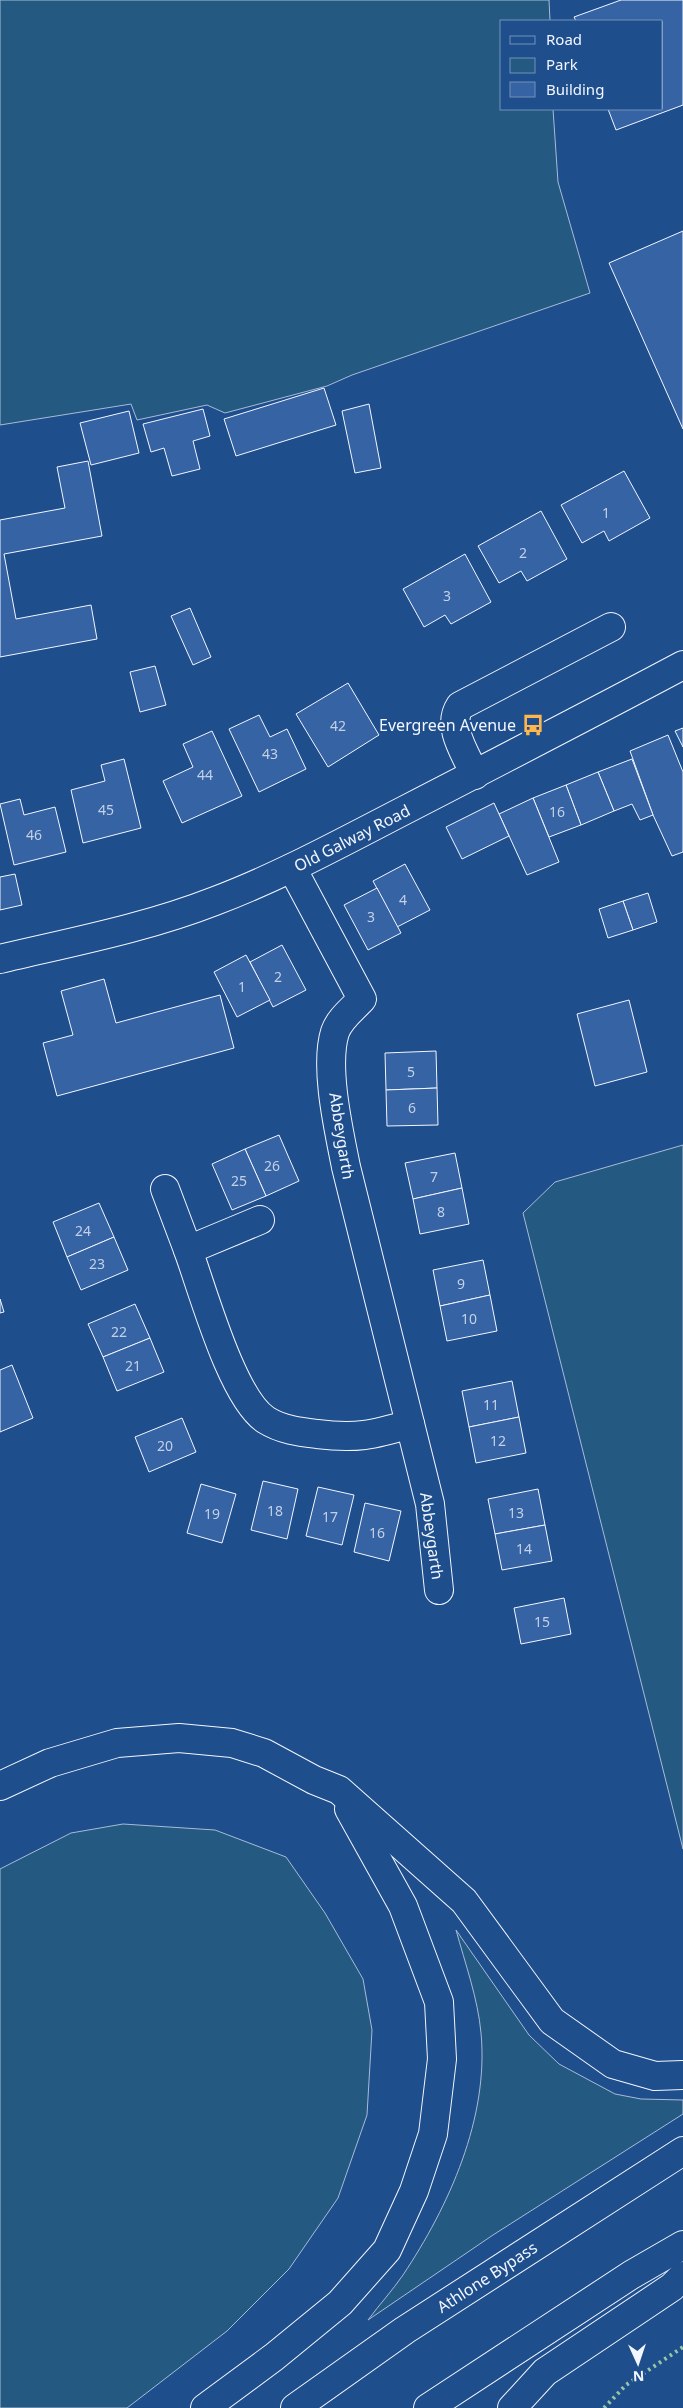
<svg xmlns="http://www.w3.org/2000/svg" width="683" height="2408" viewBox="0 0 683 2408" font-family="'Noto Sans',sans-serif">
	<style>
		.green { fill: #245a82; stroke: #a8bbd7 }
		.building { fill: #3563a3; stroke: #f2f6ff }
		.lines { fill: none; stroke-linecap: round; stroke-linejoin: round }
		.street-casing { stroke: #f2f6ff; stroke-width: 30 }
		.secondary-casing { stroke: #f2f6ff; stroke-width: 30 }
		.highway-casing { stroke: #f2f6ff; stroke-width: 30 }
		.street { stroke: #1f4e8c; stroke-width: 28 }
		.secondary { stroke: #1f4e8c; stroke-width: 28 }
		.highway { stroke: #1f4e8c; stroke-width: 28 }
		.hedge { stroke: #97c8a6; stroke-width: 4; stroke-dasharray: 2.5 4; stroke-linecap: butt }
		.labels { text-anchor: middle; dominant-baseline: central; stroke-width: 4; stroke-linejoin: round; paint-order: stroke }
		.number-label { font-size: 14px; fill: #c3d1e8 }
		.poi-label { font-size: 16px; fill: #f2f6ff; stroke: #1f4e8c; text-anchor: end }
		.street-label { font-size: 16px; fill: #f2f6ff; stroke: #1f4e8c }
	</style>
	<rect width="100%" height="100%" fill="#1f4e8c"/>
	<!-- green -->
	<g class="green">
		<path d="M0,0h549l1,21h-48v88h51l5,73 32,111 -238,82 -25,11 -102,27 -18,-8 -70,15 -6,-16 -131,21z"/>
		<path d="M683,1145v704l-160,-636 32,-31z"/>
		<path d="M123,1824l92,6 71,27 39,56 38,66 9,51 -5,85 -29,83 -49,71 -62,62 -100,77h-127v-539l71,-36z"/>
		<path d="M456,1930l73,105 30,29 56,30 26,5 42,1v14l-190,121 -125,85c11,-15 24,-29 35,-45 46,-69 86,-157 78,-242 -3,-34 -16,-70 -25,-103z"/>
	</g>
	<!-- building -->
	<g class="building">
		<path d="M621,0h62v105l-67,25 -8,-21h54v-88h-86l-2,-4z"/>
		<path d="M683,231v198l-74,-166z"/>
		<path d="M324,388l12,37 -100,31 -12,-37z"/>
		<path d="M369,404l12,64 -26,5 -13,-62z"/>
		<path d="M203,409l7,27 -17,5 7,28 -28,7 -8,-28 -13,4 -8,-28z"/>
		<path d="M129,411l10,42 -48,12 -11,-42z"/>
		<path d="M88,461l14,75 -98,18 12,65 75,-14 6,34 -97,18v-137l65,-12 -8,-41z"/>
		<path d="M624,471l26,47 -41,23 -5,-10 -22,12 -21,-38z"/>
		<path d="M541,511l26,48 -40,22 -6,-10 -22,12 -21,-37z"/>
		<path d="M465,554l26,48 -40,22 -6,-9 -21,12 -21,-38z"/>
		<path d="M190,608l21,49 -18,8 -22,-49z"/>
		<path d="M155,666l11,39 -26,7 -10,-40z"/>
		<path d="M348,683l31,52 -51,32 -32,-53z"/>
		<path d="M259,715l11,22 17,-8 19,40 -47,23 -30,-63z"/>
		<path d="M683,728v19l-8,-16z"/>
		<path d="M212,731l30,65 -60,27 -19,-42 30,-14 -10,-23z"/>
		<path d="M668,735l15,37v80l-11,4 -19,-41 -23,-64z"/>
		<path d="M124,759l17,69 -58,15 -12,-53 34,-9 -4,-16z"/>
		<path d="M632,759l21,56 -13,5 -8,-16 -18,7 -16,-39z"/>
		<path d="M598,772l16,39 -33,14 -15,-40z"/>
		<path d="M566,785l15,40 -32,12 -16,-39z"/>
		<path d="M533,798l26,64 -32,13 -28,-61z"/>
		<path d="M20,799l4,16 31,-8 11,45 -52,13 -14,-61z"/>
		<path d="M494,803l15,33 -47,23 -16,-32z"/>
		<path d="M405,864l25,46 -33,17 -24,-46z"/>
		<path d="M15,874l7,31 -22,5v-33z"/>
		<path d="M377,888l24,45 -33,17 -24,-45z"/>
		<path d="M648,893l9,29 -24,8 -10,-29z"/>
		<path d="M623,901l10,29 -25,8 -9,-29z"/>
		<path d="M282,945l24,45 -33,17 -23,-45z"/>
		<path d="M246,955l24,45 -33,17 -23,-45z"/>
		<path d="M104,979l12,44 104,-28 14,53 -177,48 -14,-53 30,-8 -12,-44z"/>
		<path d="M629,1000l18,72 -52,14 -18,-72z"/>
		<path d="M436,1051l1,37 -51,2 -1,-37z"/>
		<path d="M437,1088l1,37 -51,1 -1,-36z"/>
		<path d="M279,1135l20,46 -33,15 -21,-47z"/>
		<path d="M245,1149l21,47 -34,14 -20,-46z"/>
		<path d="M455,1153l7,35 -49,11 -8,-36z"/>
		<path d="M462,1188l7,36 -49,10 -7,-35z"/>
		<path d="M99,1203l15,34 -47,20 -14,-35z"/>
		<path d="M114,1237l14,33 -47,20 -14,-33z"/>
		<path d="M483,1260l7,35 -50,11 -7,-36z"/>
		<path d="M490,1295l7,36 -50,10 -7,-35z"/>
		<path d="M0,1299l4,13 -4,1z"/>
		<path d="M135,1304l15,34 -47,19 -15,-33z"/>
		<path d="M150,1338l14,34 -47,19 -14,-34z"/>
		<path d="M12,1365l21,53 -33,14v-62z"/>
		<path d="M512,1381l7,36 -50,10 -7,-36z"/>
		<path d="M519,1417l7,36 -50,10 -7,-36z"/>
		<path d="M182,1418l14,34 -47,20 -14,-35z"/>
		<path d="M263,1481l35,8 -11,50 -36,-9z"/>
		<path d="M201,1484l35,10 -14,49 -35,-10z"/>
		<path d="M318,1487l36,8 -12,50 -36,-9z"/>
		<path d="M538,1489l7,36 -50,9 -7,-35z"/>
		<path d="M365,1503l36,8 -12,50 -35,-9z"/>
		<path d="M545,1525l7,36 -50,9 -7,-36z"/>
		<path d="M564,1598l7,36 -50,10 -7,-36z"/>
	</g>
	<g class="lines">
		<!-- street casing -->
		<g class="street-casing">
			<g id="street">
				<path d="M475,775c-9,-21 -29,-48 -15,-69l151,-79"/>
				<path d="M292,868l70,131c-9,10 -22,19 -27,33 -11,35 4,99 11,135l84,337 9,86"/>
				<path d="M165,1189l23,61"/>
				<path d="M260,1220l-72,30c15,41 44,148 78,170 16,10 34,12 51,14 39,5 56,1 93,-10"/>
			</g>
		</g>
		<!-- secondary casing -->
		<g class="secondary-casing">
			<path id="secondary" d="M0,959c72,-17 146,-31 215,-58 66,-25 128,-59 190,-91 93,-48 186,-96 278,-145"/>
		</g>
		<!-- highway casing -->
		<g class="highway-casing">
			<g id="highway">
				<path d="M0,1786l50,-23 67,-20 62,-5 53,5 32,10 50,27 25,10 125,111 88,120 61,43 42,12 28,-1"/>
				<path d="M205,2408l69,-51 66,-54 47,-53 27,-59 19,-57 9,-75 -3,-57 -36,-96 -54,-97"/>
				<path d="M295,2408l110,-78 278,-179"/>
				<path d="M428,2408l203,-133 52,-30"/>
				<path d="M512,2408l33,-36 127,-85 11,-11"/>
			</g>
		</g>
		<!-- street -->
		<use href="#street" class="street"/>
		<!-- secondary -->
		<use href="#secondary" class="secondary"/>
		<!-- highway -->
		<use href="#highway" class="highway"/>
		<!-- hedge -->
		<path class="hedge" d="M604,2408l22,-23 57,-38"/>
	</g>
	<!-- icons -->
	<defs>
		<g id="bus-bare" transform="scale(1.725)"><path d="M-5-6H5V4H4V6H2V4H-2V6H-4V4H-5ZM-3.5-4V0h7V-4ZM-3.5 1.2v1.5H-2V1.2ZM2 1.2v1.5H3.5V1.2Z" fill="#ffb74d" stroke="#1f4e8c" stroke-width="2.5" paint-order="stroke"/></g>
	</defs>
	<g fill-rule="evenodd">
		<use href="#bus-bare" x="533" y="725"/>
	</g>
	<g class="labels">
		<!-- number labels -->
		<g class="number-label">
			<text x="606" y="512">1</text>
			<text x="523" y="552">2</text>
			<text x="447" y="595">3</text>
			<text x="338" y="725">42</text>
			<text x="270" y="753">43</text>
			<text x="205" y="774">44</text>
			<text x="106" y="809">45</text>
			<text x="557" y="811">16</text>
			<text x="34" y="834">46</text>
			<text x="403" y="899">4</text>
			<text x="371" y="916">3</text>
			<text x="278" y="976">2</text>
			<text x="242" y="986">1</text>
			<text x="411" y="1071">5</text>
			<text x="412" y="1107">6</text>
			<text x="272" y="1165">26</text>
			<text x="434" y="1176">7</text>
			<text x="239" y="1180">25</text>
			<text x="441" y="1211">8</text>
			<text x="83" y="1230">24</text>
			<text x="97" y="1263">23</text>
			<text x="461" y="1283">9</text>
			<text x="469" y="1318">10</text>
			<text x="119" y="1331">22</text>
			<text x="133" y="1365">21</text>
			<text x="491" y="1404">11</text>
			<text x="498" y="1440">12</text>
			<text x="165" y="1445">20</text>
			<text x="275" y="1510">18</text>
			<text x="516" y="1512">13</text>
			<text x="212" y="1513">19</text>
			<text x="330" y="1516">17</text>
			<text x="377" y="1532">16</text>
			<text x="524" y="1548">14</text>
			<text x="542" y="1621">15</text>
		</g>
		<!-- poi labels -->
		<g class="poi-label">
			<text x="516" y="725">Evergreen Avenue</text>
		</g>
		<!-- street labels -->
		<g class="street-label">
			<text transform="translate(352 838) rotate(-27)">Old Galway Road</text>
			<text transform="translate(342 1136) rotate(81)">Abbeygarth</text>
			<text transform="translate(432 1536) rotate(82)">Abbeygarth</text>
			<text transform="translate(487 2277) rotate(-33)">Athlone Bypass</text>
		</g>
	</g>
	<!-- legend -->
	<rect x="500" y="20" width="162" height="90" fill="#1f4e8c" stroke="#7391ba"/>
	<rect x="510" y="36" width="25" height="8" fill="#1f4e8c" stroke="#7391ba"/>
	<text x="546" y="45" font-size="15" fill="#f2f6ff">Road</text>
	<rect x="510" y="58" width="25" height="15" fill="#245a82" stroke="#7391ba"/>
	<text x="546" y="70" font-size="15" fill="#f2f6ff">Park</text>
	<rect x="510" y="82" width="25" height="15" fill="#3563a3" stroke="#7391ba"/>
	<text x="546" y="95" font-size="15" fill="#f2f6ff">Building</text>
	<!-- north arrow -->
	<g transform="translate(638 2363) rotate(177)" stroke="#1f4e8c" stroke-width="4" paint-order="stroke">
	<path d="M0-4L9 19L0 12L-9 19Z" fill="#f2f6ff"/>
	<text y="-8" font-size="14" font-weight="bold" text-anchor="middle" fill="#f2f6ff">N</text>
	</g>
</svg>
